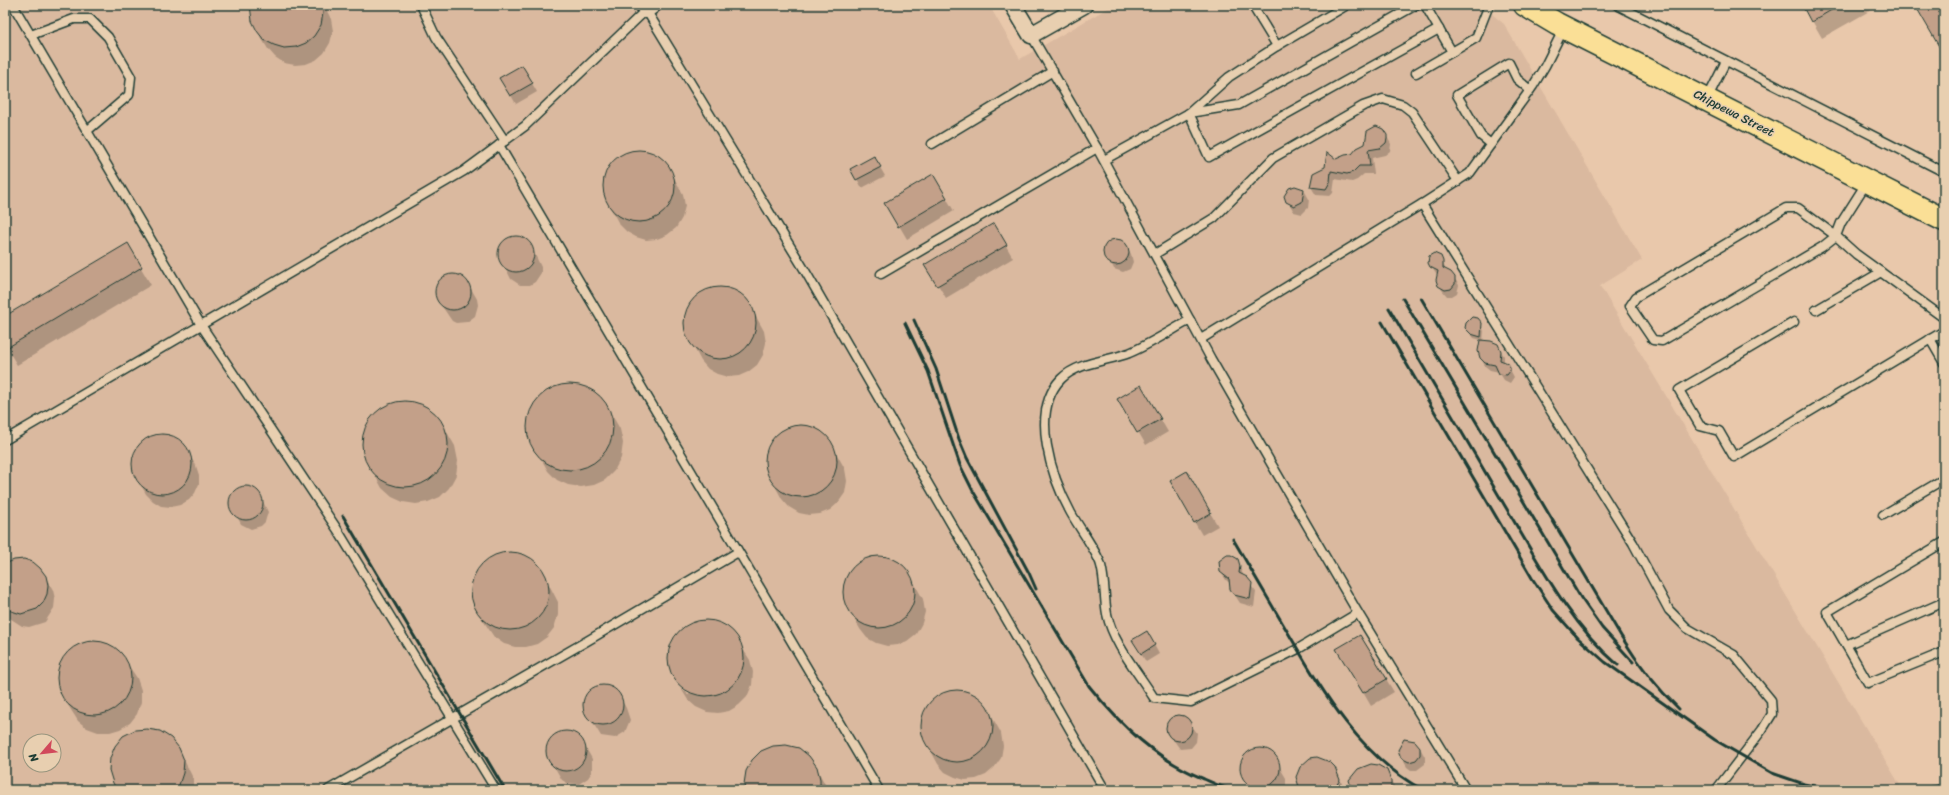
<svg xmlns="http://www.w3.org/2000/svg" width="1949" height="795" viewBox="0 0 1949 795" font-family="Sriracha,sans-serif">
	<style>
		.built { fill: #dab99f; fill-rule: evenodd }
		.shadow { fill: #0003 }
		.building { fill: #c3a089; stroke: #1f3d34 }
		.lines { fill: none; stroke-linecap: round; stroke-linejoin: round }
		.lane-casing { stroke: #1f3d34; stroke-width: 11 }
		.street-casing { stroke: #1f3d34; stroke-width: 19 }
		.primary-casing { stroke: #1f3d34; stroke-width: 25 }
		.lane { stroke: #e8cfb0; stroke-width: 8 }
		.street { stroke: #e8cfb0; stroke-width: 16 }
		.primary { stroke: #fadf96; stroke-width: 22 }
		.rail { stroke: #1f3d34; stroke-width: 3 }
		.labels { text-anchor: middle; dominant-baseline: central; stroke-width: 3; stroke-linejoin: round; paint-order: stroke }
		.street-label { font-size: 12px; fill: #1f3d34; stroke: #e8cfb0 }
	</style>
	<rect width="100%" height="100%" fill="#e9c8ab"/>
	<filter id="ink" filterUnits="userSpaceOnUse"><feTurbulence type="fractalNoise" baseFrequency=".025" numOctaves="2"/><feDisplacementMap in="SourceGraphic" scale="8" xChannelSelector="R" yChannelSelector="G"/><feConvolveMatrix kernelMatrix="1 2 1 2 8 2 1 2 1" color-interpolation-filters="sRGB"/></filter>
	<g filter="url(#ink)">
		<!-- built -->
		<path class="built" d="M5,5h984l31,54 93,-54h368l23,19 138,236 -42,26 303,504h-1898zM30,741h24v24h-24z"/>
		<!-- shadow -->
		<g class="shadow">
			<path d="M253,5h71l7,14 2,12 -3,12 -6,10 -8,7 -10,4 -11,1 -11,-2 -9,-6 -7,-8 -11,-18z"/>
			<path d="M1803,5h77l-58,33z"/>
			<path d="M522,66l15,26 -21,12 -15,-26z"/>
			<path d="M1376,127l7,3 8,14 -1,7 -5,4 -13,3 2,16h-10l-7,6 -5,2 -17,-3 -2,14 -3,3 -14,-1 -5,-8 3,-13 12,-6 10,-8 16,-5 14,-11v-9l4,-6z"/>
			<path d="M634,151l12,1 12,4 9,9 16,29 2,12 -3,12 -6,10 -9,7 -10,4 -11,1 -10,-3 -9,-5 -8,-8 -15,-28 -1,-13 3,-11 7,-10 10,-8z"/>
			<path d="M874,157l11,19 -23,12 -10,-18z"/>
			<path d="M933,175l21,36 -47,28 -21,-36z"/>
			<path d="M1292,188l12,2 5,9 -1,9 -6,6 -8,-2 -9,-16 2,-5z"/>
			<path d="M994,225l19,33 -67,40 -20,-33z"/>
			<path d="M518,237l11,5 12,25v6l-6,9 -5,3h-10l-9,-6 -12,-24v-6l8,-9z"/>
			<path d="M1116,240l7,2 8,12 2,8 -3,7 -7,3 -9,-3 -9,-19 3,-7z"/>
			<path d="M127,244l24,41 -134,80 -12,-20v-23z"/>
			<path d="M1440,256l6,15 8,7 5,7 -2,8 -5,3h-5l-5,-6 -4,-7 1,-7 -3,-2 -7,-11z"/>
			<path d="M449,275l11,2 9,8 8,14 1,6 -3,11 -8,6 -11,1 -4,-2 -15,-22 -2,-6 4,-11z"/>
			<path d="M715,288l13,1 11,4 9,9 16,29 2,12 -3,12 -6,10 -9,7 -9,4 -11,1 -11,-3 -9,-5 -7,-8 -15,-28 -2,-12 3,-12 7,-10 10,-8z"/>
			<path d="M1478,319l6,12 -1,11 16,6 5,8v7l3,1 7,13 -4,6 -6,-3 -5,-8 -9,-2 -5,-4 -4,-8 -2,-7 2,-11 -7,-2 -8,-10z"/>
			<path d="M562,385h15l14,4 11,9 18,31 3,14 -2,15 -7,13 -9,9 -11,5 -13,2 -13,-2 -11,-5 -9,-9 -17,-30 -3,-14 3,-15 6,-12 12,-10z"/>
			<path d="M1141,386l27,46 -22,13 -27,-46z"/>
			<path d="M397,402h14l14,4 12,9 18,31 3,15 -2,14 -7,13 -9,9 -12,5 -12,2 -13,-2 -11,-5 -10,-9 -16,-29 -3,-15 2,-14 7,-13 11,-10z"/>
			<path d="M797,426l12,1 11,5 9,8 16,29 2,12 -2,12 -7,10 -8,7 -10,4 -11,1 -10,-2 -10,-6 -7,-8 -15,-28 -1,-12 3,-12 6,-10 10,-7z"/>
			<path d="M157,435h9l9,3 8,6 13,22 3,9v9l-4,9 -6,7 -9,5 -9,2 -10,-1 -8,-5 -7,-7 -12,-22 -1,-10 2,-9 5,-8 8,-6z"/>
			<path d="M1186,473l32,53 -16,9 -31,-53z"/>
			<path d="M245,487l5,1 9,5 9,19 -3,10 -4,4 -10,3 -10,-5 -10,-19 2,-10 7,-7z"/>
			<path d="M509,553l13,2 12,6 8,10 16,31v13l-4,13 -7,9 -10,7 -11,3h-11l-11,-3 -10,-7 -18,-27 -4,-12v-14l4,-12 8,-10 12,-7z"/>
			<path d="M1228,556l9,4 7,17 12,15 -2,15 -14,-4 -9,-14v-5l-5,-4 -5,-8 -2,-7 3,-6z"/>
			<path d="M874,557h13l11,5 9,8 16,29 2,13 -3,11 -6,11 -9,7 -9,4 -11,1 -11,-3 -9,-5 -7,-9 -15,-27 -2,-13 3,-11 7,-11 10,-7z"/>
			<path d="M5,566l40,10 8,14 2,9 -1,9 -9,14 -16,5 -7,-1 -14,-9 -3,-5z"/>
			<path d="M709,621l12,3 11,8 18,28 3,12 -1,13 -5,12 -8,8 -10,6 -11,2 -11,-1 -11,-5 -8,-7 -8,-13 8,7 2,-1 -11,-10v2l-8,-13 -2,-13 1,-12 6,-12 9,-8 12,-5z"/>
			<path d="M1147,632l12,22 -13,8 -13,-22z"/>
			<path d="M95,641l13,3 10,6 19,28 4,12v12l-4,12 -7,9 -10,6 -10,3h-12l-11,-4 -9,-7 -17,-27 -3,-12 1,-13 4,-11 9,-10 11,-5z"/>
			<path d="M1338,649l48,30 8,13 -23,14z"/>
			<path d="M601,686l6,1 11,7 8,14 4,12 -5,12 -10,6 -14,-2 -16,-26 -1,-6 6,-12z"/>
			<path d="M953,691h12l11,5 9,8 16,29 2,13 -2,12 -7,10 -8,7 -10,4 -11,1 -10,-3 -10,-5 -7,-8 -15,-28 -1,-12 3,-12 7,-11 9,-7z"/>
			<path d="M1178,715l8,2 11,16 -1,9 -5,6 -11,1 -13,-18 1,-8 6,-7z"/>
			<path d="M571,733l9,4 12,22v13l-4,6 -9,6 -12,-1 -5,-3 -14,-24 1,-13 9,-9z"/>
			<path d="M178,748l15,30v12h-75z"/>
			<path d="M1420,748l5,9v7l-8,6h-6l-4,-3 -5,-9z"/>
			<path d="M1259,749l12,4 15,25v12h-35l-11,-19v-6l7,-12z"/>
			<path d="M1364,766h14l8,5 10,19h-43l6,-21z"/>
			<path d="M816,767l12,23h-82z"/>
			<path d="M1334,767l11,23h-42z"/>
		</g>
		<!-- building -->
		<g class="building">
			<path d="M250,5h72l1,8 -2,12 -7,11 -8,7 -10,4 -12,1 -10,-3 -10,-5 -7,-9 -5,-10z"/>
			<path d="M1802,5h38l-29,17z"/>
			<path d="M1915,5h29v50z"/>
			<path d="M522,65l11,18 -23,13 -11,-18z"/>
			<path d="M1376,126l7,3 4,6v4l-1,4 -6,5 -12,2 2,16h-11l-6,6 -6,2 -16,-3 -1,11 -4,7 -16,-2 3,-14 12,-6 2,-15 9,7 9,-4 7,-1 5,-6 8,-4 2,-13z"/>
			<circle cx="639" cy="186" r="36"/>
			<path d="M874,156l7,11 -25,13 -6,-11z"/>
			<path d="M933,174l14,24 -49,29 -14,-24z"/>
			<path d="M1295,186l9,3 -2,13 -8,4 -8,-4 -2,-6 5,-8z"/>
			<path d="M994,223l13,22 -70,41 -13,-21z"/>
			<circle cx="516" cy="254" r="18"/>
			<circle cx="1116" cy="252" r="13"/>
			<path d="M128,243l14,24 -137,82v-33z"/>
			<path d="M1434,253l7,3 2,5v7l8,4 4,5v7l-4,5 -6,1 -7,-4 -2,-6 2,-9 -8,-4 -2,-4 1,-7z"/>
			<circle cx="453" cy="292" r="18"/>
			<circle cx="720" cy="323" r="36"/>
			<path d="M1472,317l6,1 4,5 -1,14 -10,-3 -6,-6 1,-5z"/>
			<path d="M1480,340l11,1 7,3 3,7 -1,9 8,3 2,4v4l-3,4 -8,-1 -4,-9 -10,-2 -5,-5 -2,-7z"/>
			<circle cx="570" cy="427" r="43"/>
			<path d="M1141,385l20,34 -24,14 -20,-34z"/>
			<circle cx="405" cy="444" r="43"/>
			<circle cx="801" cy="461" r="36"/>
			<circle cx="162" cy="464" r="30"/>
			<path d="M1187,471l24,42 -17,10 -24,-42z"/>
			<circle cx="246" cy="503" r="17"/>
			<circle cx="510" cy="591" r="39"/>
			<path d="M1227,555h4l7,4 2,7 -1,7 8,4 5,6 -2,16 -16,-4 -4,-6 -1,-10 -9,-7 -1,-11z"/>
			<circle cx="879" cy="592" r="36"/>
			<path d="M24,559l9,3 7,6 6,8 2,9 -1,9 -4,9 -6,6 -16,5 -16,-5v-45l9,-4z"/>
			<circle cx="706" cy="658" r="38"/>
			<path d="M1147,631l8,14 -14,9 -9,-14z"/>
			<path d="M1360,635l27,44 -24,14 -27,-44z"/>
			<circle cx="94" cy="678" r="37"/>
			<circle cx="603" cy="705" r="20"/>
			<circle cx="957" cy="726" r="36"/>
			<circle cx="1179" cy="728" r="13"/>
			<path d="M147,729l13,2 11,7 8,10 5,12 -1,13 -4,12 -4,5h-58l-4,-7 -4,-13 1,-12 5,-12 8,-10 12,-6z"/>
			<circle cx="566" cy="751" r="20"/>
			<path d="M1404,739l11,2 5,6v8l-4,5 -7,2 -8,-4 -3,-8z"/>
			<path d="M786,745l13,3 10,8 8,11 3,12v11h-75l-1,-6 2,-13 6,-11 9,-9 12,-5z"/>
			<circle cx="1260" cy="768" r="20"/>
			<path d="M1317,757l13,5 5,5 5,13 -7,10h-31l-3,-3 -3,-10 4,-10 10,-9z"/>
			<path d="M1371,764l7,1 9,5 4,10v10h-39l-3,-10 9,-11z"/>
		</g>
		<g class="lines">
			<!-- lane casing -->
			<g class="lane-casing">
				<g id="lane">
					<path d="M13,5l188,320 136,204 159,261"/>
					<path d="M421,5l15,32 69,104"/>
					<path d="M1252,5l25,41"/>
					<path d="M1617,5l327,167"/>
					<path d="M645,8l159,261 301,521"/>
					<path d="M31,35l43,-16h16l18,18 23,40 -2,18 -42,36"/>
					<path d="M1031,35l66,113 114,211 61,106 86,148 108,177"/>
					<path d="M1452,52l24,-14 13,-33"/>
					<path d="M1416,73l36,-21 -27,-47"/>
					<path d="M1707,99l19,-38"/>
					<path d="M1189,113l20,44 230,-128"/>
					<path d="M1189,113l50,-8 177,-100"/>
					<path d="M932,144l121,-73"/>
					<path d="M1491,144l-10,-8 -24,-41 52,-32 8,16 13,11"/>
					<path d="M499,145l380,645"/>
					<path d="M1104,160l85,-47 40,-36 48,-31 70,-41"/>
					<path d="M1867,182l-26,41 -5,13 20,18 88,64"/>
					<path d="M1422,204l48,-31 63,-87 12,-20 19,-38"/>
					<path d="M1786,208h12l38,28 -14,11 -160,94 -9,-1 -23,-34 6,-9z"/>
					<path d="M1155,254l59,-36 59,-60 90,-52 20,-7 20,6 9,7 46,69"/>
					<path d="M881,274l216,-126"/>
					<path d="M1816,310l65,-38"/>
					<path d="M1190,320c-20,11 -40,24 -61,33 -21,8 -51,9 -68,26 -32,33 -9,99 10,134 9,16 20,30 28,47 6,11 5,39 8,54 6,30 31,58 47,84l37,4 107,-53 60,-36"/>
					<path d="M1794,322l-115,68 21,36 19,5 15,26 210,-126"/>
					<path d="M1201,339l221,-135 211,339 36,67 18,18 47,27 37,45 1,14 -10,16 -46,60"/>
					<path d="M1930,339l14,24"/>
					<path d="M5,440l459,-269 61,-45 121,-116"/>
					<path d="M1883,515l61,-36"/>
					<path d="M1944,542l-117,70 41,71 76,-31"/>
					<path d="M1846,645l98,-43"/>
					<path d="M328,790l259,-149 151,-89"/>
				</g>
			</g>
			<!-- street casing -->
			<g class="street-casing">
				<g id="street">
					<path d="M1013,5l18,30 53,-30"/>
					<path d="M646,10l7,-5"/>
				</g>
			</g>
			<!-- primary casing -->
			<g class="primary-casing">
				<path id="primary" d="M1525,5l32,19 387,196"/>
			</g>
			<!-- lane -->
			<use href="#lane" class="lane"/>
			<!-- street -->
			<use href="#street" class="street"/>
			<!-- primary -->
			<use href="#primary" class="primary"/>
			<!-- rail -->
			<g class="rail">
				<path d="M1421,298l200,338c16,26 36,52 58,73"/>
				<path d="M1403,299l178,299 21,30 31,34"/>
				<path d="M1389,308c38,66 77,132 116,198 33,55 64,117 113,159"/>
				<path d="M914,320l22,49 23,70 8,19 62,115 7,16"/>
				<path d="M1382,322l150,256 21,32 25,28 27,24 110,78 57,33 32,11 28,6"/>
				<path d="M905,323l23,48 32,94 13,26 116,195c32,40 67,73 115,93 9,4 19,9 29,11"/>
				<path d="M343,516l162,274"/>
				<path d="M1233,539c19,32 38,65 57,97 34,58 71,121 133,154"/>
				<path d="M1917,790l27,-5"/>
			</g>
		</g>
	</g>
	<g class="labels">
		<!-- street labels -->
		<g class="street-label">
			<text transform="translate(1734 113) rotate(27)">Chippewa Street</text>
		</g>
	</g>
	<!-- margin -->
	<rect width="1949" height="795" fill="none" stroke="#e8cfb0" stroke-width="20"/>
	<rect x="10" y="10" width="1929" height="775" fill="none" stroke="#1f3d34" stroke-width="1.5" filter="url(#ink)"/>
	<!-- north arrow -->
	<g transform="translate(42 753) rotate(242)"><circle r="19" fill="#e8cfb0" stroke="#98957e"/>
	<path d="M0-3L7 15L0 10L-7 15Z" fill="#d1495b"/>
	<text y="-6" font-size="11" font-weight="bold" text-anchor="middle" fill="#1f3d34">N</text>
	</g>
</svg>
